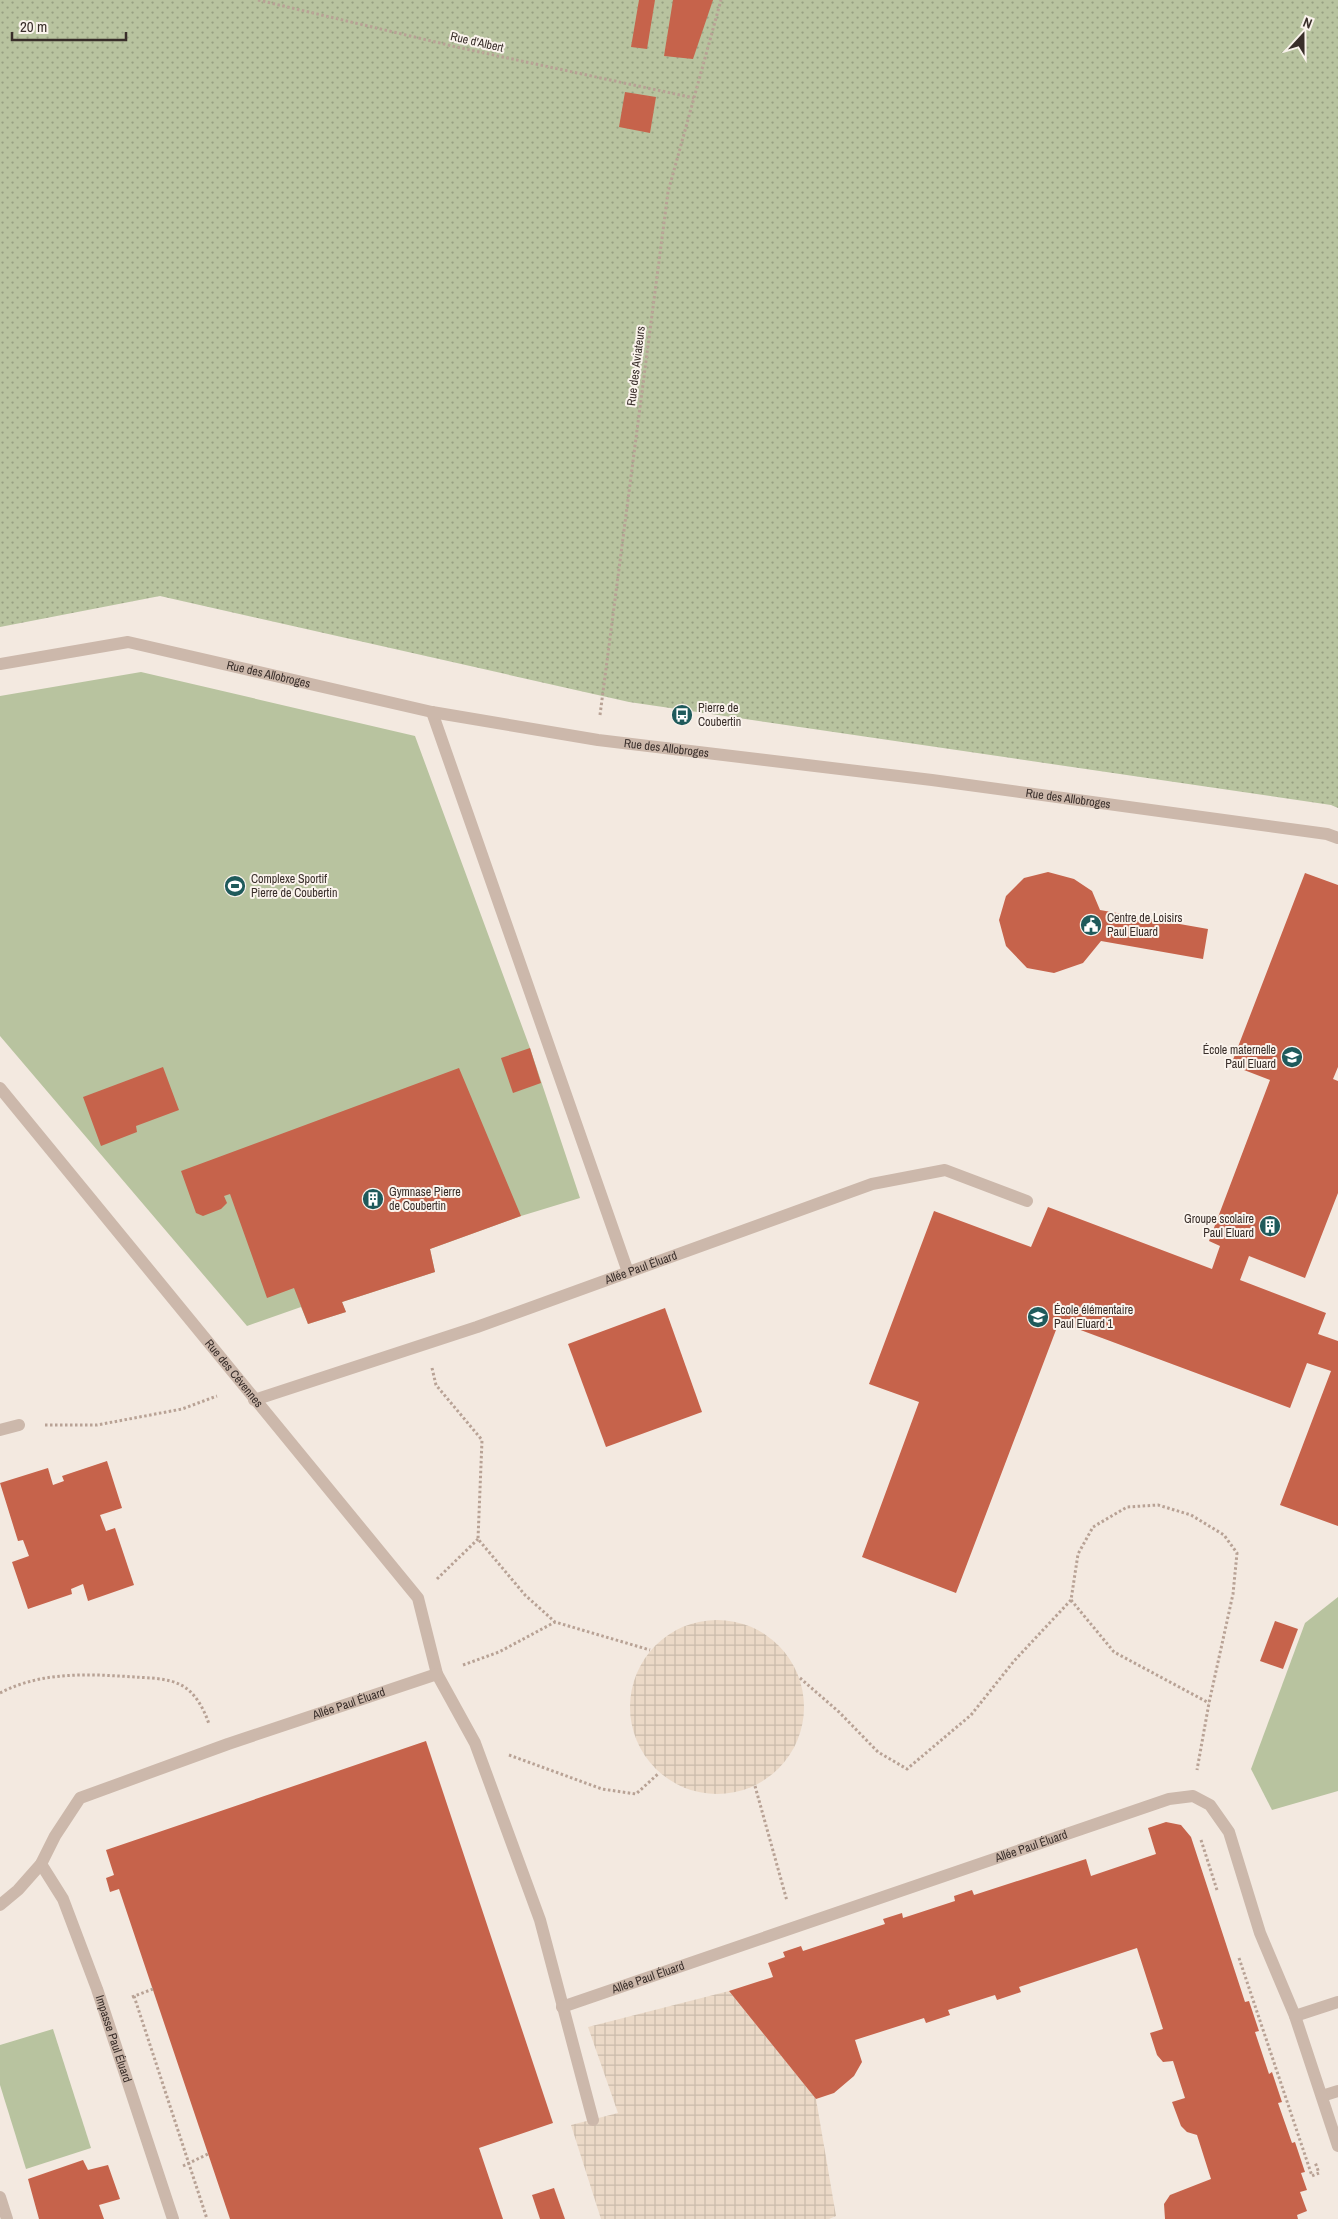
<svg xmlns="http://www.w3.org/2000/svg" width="1338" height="2219" viewBox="0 0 1338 2219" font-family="'Archivo Narrow',sans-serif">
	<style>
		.grass { fill: url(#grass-dots) }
		.green { fill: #b8c39f }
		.plaza { fill: url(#plaza-grid) }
		.building { fill: #c6634b }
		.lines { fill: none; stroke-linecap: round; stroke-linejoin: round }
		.path { stroke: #b8a295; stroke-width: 3; stroke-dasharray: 2.5 2.5; stroke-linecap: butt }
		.lane { stroke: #ccb8ab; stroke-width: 12 }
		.street { stroke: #ccb8ab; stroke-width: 12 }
		.labels { text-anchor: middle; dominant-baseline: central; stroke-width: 4; stroke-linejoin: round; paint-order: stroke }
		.street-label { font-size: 12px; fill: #392e2a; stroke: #faf3ec }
		.poi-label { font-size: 12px; fill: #392e2a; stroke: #faf3ec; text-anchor: start }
	</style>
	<defs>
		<pattern id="grass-dots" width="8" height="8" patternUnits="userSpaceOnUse" patternTransform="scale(1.25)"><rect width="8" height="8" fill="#b8c39f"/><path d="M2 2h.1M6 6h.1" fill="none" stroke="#979f82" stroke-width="1.8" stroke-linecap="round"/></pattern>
		<pattern id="plaza-grid" width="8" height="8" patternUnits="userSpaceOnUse" patternTransform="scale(1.25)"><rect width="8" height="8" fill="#ebd9c7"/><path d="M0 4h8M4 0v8" fill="none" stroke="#cabbab"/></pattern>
	</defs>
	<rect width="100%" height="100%" fill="#f3e9e0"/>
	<!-- grass -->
	<path class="grass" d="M0,0h1338v808l-7,-3 -702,-103 -469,-106 -160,31z"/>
	<!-- green -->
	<g class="green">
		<path d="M141,672l274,64 115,312 50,150 -59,18 -91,33 5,23 -93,30 4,10 -38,12 -7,-17 -54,19 -247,-290v-340z"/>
		<path d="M1338,1597v194l-66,19 -21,-41 54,-146z"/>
		<path d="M53,2029l38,119 -65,21 -26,-84v-40z"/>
	</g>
	<!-- plaza -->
	<g class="plaza">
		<circle cx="717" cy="1707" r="87"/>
		<path d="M729,1991l87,108 20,117 -7,3h-228l-30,-94 47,-12 -30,-86z"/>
	</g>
	<!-- building -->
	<g class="building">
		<path d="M639,0h16l-8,49 -16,-2z"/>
		<path d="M673,0h40l-20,59 -29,-3z"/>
		<path d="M625,92l31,5 -6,36 -31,-6z"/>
		<path d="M1048,872l26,7 18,12 8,19 108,19 -5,30 -102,-18 -18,22 -29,10 -27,-5 -21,-22 -7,-26 7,-24 18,-18z"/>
		<path d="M1305,873l33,12v182l-5,12 5,2v112l-33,85 -56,-22 -9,24 86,33 -8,21 20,7v185l-58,-21 51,-134 -24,-8 -17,45 -231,-86 -103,271 -94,-36 57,-155 -50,-18 65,-173 97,36 17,-40 164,62 8,-23 -11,-5 61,-161 -39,-15z"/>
		<path d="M530,1048l11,35 -28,10 -12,-35z"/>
		<path d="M163,1067l16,43 -43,16 1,6 -36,14 -18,-49z"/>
		<path d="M459,1068l62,148 -91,33 5,23 -93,30 4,10 -38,12 -14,-36 -27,10 -37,-104 -6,2 3,7 -6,6 -18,7 -7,-3 -15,-42z"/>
		<path d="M665,1308l37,104 -96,35 -38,-103z"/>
		<path d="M107,1461l15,47 -22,7 6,16 9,-3 19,57 -46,16 -5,-17 -12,5 1,5 -44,15 -16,-47 17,-6 -6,-16 -5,1 -18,-58 48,-15 5,17 11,-4 -2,-5z"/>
		<path d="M1275,1621l23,8 -15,40 -23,-8z"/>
		<path d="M426,1741l127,382 -74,25 24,71h-273l-111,-330 -9,3 -4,-14 8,-3 -8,-25z"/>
		<path d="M1166,1822l15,3 10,12 54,165 4,-1 10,30 -4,1 14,42 3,-2 10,30 -4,1 14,40 3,-1 10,30 -4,1 6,17 -7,2 7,19 -10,4 1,4h-133l-1,-15 6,-9 41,-16 -14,-44 -10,-3 -6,-6 -9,-24 13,-4 -12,-37 -10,1 -6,-7 -7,-22 13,-4 -26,-81 -118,39 2,5 -24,8 -2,-5 -47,15 2,5 -24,8 -2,-5 -69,22 7,22 -8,14 -20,17 -18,6 -87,-108 44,-14 -5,-14 17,-6 -2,-5 18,-6 2,5 82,-27 -2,-5 19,-6 1,5 52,-17 -1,-5 18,-6 2,5 112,-36 5,17 65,-22 -8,-26z"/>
		<path d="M83,2160l5,10 20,-5 12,34 -21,6 5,14h-65l-11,-40z"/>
		<path d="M554,2188l11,31h-25l-8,-24z"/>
	</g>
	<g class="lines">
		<!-- path -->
		<g class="path">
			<path d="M258,0l203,48 233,50"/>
			<path d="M600,715l68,-523 53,-192"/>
			<path d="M432,1368l4,17 46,55 -4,99 47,56 30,27 95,28"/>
			<path d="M45,1425h52l85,-16 35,-13"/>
			<path d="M437,1579l41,-40"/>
			<path d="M1071,1600l43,52 95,51"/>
			<path d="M463,1665l36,-13 56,-30"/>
			<path d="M800,1678l39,34 39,40 29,17 64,-54 43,-54 57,-61 7,-46 15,-27 34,-20 31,-2 33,10 33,20 13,18 -4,41 -24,109 -12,67"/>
			<path d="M0,1693c42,-22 89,-19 135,-16 14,1 33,1 46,8 14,7 23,24 28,39"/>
			<path d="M509,1755l93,34 34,5 23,-21"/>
			<path d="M755,1786l32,115"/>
			<path d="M1201,1840l16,50"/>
			<path d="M1239,1958l73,218 7,-3 -4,-11"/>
			<path d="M134,1996l73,223"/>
			<path d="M132,1997l21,-8"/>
			<path d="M183,2166l25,-12"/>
		</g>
		<!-- lane -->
		<g class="lane">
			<path d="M432,712l196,560"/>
			<path d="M1322,2096l16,-5"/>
		</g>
		<!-- street -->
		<g class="street">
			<path id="s1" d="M0,664l128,-22 304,70 166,28 334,40 395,54 11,4"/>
			<path id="s2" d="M0,1088l418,510 19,76 38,69 65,177 53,200"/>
			<path id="s3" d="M254,1400l223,-73 395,-143 73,-14 82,31"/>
			<path d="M0,1430l19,-5"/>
			<path id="s4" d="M41,1864l22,35 34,90 76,230"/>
			<path id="s5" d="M0,1905l18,-15 23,-26 14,-28 25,-38 148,-54 209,-70"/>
			<path id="s6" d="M562,2007l607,-208 24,-3 17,9 19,27 31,101 35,83 43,130"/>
			<path d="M1295,2016l43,-14"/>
			<path d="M0,2197l7,22"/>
		</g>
	</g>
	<!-- icons -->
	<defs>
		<g id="bus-disc" transform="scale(1.125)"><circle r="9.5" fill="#1f5a5b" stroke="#faf3ec"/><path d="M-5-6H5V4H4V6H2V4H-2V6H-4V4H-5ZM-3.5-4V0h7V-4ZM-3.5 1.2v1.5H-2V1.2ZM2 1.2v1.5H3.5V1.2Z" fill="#fff"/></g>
		<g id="stadium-disc" transform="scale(1.125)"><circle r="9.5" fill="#1f5a5b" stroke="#faf3ec"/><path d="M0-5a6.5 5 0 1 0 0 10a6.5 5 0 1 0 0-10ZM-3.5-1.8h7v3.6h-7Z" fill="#fff"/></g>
		<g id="civic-disc" transform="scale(1.125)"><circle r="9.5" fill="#1f5a5b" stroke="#faf3ec"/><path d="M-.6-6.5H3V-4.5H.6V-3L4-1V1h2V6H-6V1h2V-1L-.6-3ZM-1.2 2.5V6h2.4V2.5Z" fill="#fff"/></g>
		<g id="school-disc" transform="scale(1.125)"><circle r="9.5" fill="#1f5a5b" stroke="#faf3ec"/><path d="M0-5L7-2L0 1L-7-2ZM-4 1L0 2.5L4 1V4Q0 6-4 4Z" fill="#fff"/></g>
		<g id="building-disc" transform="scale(1.125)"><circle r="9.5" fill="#1f5a5b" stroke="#faf3ec"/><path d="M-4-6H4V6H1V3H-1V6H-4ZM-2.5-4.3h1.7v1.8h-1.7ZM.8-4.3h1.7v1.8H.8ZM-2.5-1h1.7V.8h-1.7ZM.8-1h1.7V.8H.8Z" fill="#fff"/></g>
	</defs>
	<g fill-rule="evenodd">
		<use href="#bus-disc" x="682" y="715"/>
		<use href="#stadium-disc" x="235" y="886"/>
		<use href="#civic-disc" x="1091" y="925"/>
		<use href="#school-disc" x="1292" y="1057"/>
		<use href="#building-disc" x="373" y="1199"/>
		<use href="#building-disc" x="1270" y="1226"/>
		<use href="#school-disc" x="1038" y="1317"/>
	</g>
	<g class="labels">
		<!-- street labels -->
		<g class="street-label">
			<text transform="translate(477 42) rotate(13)">Rue d'Albert</text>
			<text transform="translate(636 366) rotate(-83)">Rue des Aviateurs</text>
			<text stroke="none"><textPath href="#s1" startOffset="274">Rue des Allobroges</textPath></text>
			<text stroke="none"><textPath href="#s1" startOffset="679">Rue des Allobroges</textPath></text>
			<text stroke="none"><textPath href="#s1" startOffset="1084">Rue des Allobroges</textPath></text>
			<text stroke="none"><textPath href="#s3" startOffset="409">Allée Paul Éluard</textPath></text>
			<text stroke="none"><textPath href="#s2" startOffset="369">Rue des Cévennes</textPath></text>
			<text stroke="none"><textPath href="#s5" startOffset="420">Allée Paul Éluard</textPath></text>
			<text stroke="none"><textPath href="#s6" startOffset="496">Allée Paul Éluard</textPath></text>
			<text stroke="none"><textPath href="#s6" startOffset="91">Allée Paul Éluard</textPath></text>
			<text stroke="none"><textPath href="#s4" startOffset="190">Impasse Paul Éluard</textPath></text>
		</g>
		<!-- poi labels -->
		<g class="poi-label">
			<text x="698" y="708">Pierre de<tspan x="698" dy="14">Coubertin</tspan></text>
			<text x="251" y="879">Complexe Sportif<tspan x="251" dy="14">Pierre de Coubertin</tspan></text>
			<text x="1107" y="918">Centre de Loisirs<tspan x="1107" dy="14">Paul Eluard</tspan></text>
			<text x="1276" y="1050" text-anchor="end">École maternelle<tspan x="1276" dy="14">Paul Eluard</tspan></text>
			<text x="389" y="1192">Gymnase Pierre<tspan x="389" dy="14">de Coubertin</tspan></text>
			<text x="1254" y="1219" text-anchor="end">Groupe scolaire<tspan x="1254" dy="14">Paul Eluard</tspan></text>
			<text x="1054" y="1310">École élémentaire<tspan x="1054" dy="14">Paul Eluard 1</tspan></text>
		</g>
	</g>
	<!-- north arrow -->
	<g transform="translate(1303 35) rotate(21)" stroke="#faf3ec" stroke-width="4" paint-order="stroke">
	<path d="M0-4L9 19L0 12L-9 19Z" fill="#392e2a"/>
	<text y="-8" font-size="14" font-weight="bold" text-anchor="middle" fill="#392e2a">N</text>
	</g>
	<!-- scale -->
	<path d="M12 32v8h114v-8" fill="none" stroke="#392e2a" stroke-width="2.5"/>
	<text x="20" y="32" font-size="15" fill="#392e2a" stroke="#faf3ec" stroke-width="4" paint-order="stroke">20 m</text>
</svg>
